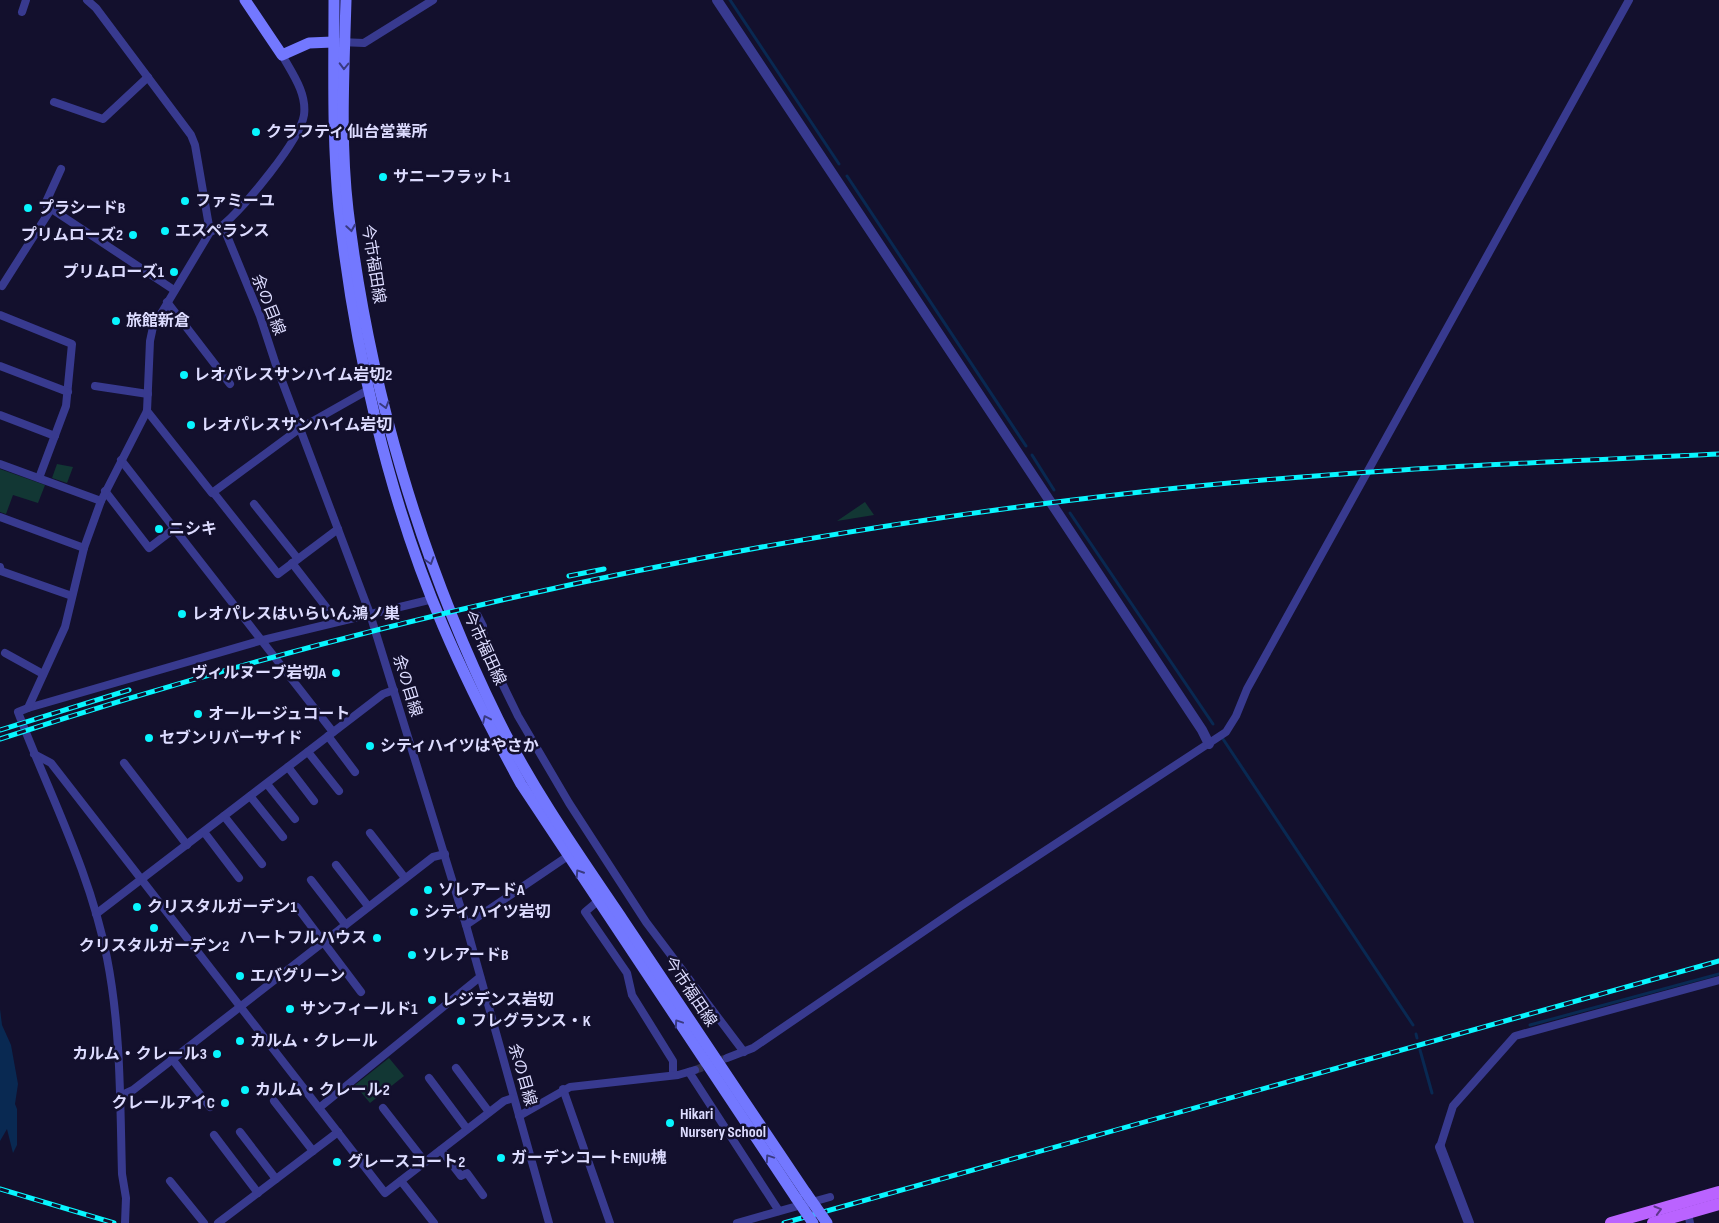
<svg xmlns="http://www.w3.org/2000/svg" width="1719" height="1223" viewBox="0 0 1719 1223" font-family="'Sofia Sans Condensed','Noto Sans JP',sans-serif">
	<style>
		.green { fill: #123734 }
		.water { fill: #092952 }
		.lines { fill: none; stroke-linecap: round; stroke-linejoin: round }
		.stream { stroke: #092952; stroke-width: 3 }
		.minor-tunnel { stroke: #312f4c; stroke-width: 8; stroke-dasharray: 8 4; stroke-linecap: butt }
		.minor { stroke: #383a8f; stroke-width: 8 }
		.tertiary { stroke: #383a8f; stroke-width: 10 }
		.secondary { stroke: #7378ff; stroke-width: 11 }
		.primary { stroke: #ba63ff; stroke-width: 12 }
		.rail-casing { stroke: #08f6ff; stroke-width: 5 }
		.rail { stroke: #13102d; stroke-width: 3; stroke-dasharray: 9; stroke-linecap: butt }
		.secondary-bridge { stroke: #7378ff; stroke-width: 11 }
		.oneway { stroke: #393a81 }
		.oneway2 { stroke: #5e358c }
		.poi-dot { fill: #08f6ff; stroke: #13102d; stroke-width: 2 }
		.labels { text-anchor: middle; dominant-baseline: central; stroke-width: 5; stroke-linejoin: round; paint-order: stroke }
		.poi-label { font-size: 16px; font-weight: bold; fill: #dddcff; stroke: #13102d; text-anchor: start }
		.street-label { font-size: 16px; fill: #dddcff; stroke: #13102d }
	</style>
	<rect width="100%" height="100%" fill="#13102d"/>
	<!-- green -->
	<g class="green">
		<path d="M57,464l16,3 -6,16 -15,-5z"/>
		<path d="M0,469l45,16 -7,18 -25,-8 -7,19 -6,-2z"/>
		<path d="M865,502l9,13 -37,6z"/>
		<path d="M389,1058l15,18 -34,27 -15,-18z"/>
	</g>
	<!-- water -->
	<path class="water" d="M0,1009l2,16 9,20 7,39 -3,20 2,5v36l-4,8 -6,-24 -7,12z"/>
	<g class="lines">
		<!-- stream -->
		<g class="stream">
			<path d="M730,0l109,164"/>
			<path d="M847,176l179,270"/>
			<path d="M1032,455l22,35"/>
			<path d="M1070,513l143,211"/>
			<path d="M1223,739l190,286"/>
			<path d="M1530,1025l189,-51"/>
			<path d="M1416,1034l1,4"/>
			<path d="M1420,1050l12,43"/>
		</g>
		<!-- minor-tunnel -->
		<path class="minor-tunnel" d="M695,1070l32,-12"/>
		<!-- minor -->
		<g class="minor">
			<path d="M87,0l9,8 95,127 4,10 15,87"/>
			<path d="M22,12l4,-12"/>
			<path d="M340,42l24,1 69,-43"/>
			<path d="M54,102l49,17 45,-42"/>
			<path d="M61,169l-15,33 1,4 127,84"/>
			<path d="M223,226l37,90 16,49 94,249 96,311 83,298"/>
			<path d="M2,286l49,-77"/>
			<path d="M167,302l63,82"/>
			<path d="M0,315l72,29 -6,62 -27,72"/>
			<path d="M0,366l68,26"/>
			<path d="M95,386l53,8"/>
			<path d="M147,411l65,82 87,-64 69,-39"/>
			<path d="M0,415l55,21"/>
			<path d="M121,460l212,272"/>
			<path d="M0,464l101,37"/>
			<path d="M105,491l44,57 26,-20"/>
			<path d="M213,492l65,82 60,-45"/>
			<path d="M254,504l44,55"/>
			<path d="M0,517l84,31"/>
			<path d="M292,563l34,44"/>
			<path d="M0,567l1,4 71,25"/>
			<path d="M478,616l5,10 1,20 34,70 51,87 77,119 98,130"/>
			<path d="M5,653l38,21"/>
			<path d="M28,708l235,-68 170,-41"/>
			<path d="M328,736l27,36"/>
			<path d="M308,752l31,39"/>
			<path d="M34,754l17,9 334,430 119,-92 9,-3"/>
			<path d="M124,763l63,82"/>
			<path d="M288,767l26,34"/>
			<path d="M267,784l28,35"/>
			<path d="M250,796l33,41"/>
			<path d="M224,816l38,48"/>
			<path d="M204,832l35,46"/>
			<path d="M370,833l35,45"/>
			<path d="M336,865l32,41"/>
			<path d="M311,880l34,44"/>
			<path d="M598,901l-13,11 42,61 5,22 41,66v14"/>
			<path d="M297,907l64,85"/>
			<path d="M96,914l287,-220 11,-4"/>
			<path d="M466,925l102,-69"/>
			<path d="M727,1058l26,-10 208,-142 265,-174 10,-16 11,-27 382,-689"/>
			<path d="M172,1059l38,48"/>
			<path d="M456,1068l33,44"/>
			<path d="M689,1072l90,139"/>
			<path d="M429,1078l38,51"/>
			<path d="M563,1089l47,134"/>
			<path d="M120,1096l13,-6 300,-233 12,-3"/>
			<path d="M274,1101l39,50"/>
			<path d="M319,1108l161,-131"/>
			<path d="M383,1108l42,54"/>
			<path d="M519,1116l51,-29 108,-12 17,-5"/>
			<path d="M240,1132l36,47"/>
			<path d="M214,1135l44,58"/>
			<path d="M1440,1147l13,-41 62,-70 204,-56"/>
			<path d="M441,1150l20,26 6,-3 16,22"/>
			<path d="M170,1181l34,42"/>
			<path d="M401,1181l33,42"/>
			<path d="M1688,1213l2,10"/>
			<path d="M125,1223l1,-25 -4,-24c-2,-72 -1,-145 -15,-216 -17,-87 -58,-164 -89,-246l10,-4 37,-81 19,-79 17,-47 46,-90 3,-70 3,-14 57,-95c4,-2 10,-4 13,-7 21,-18 77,-84 81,-110 3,-22 -12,-42 -22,-60"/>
			<path d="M218,1223l120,-91"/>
			<path d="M737,1223l93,-26"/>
		</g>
		<!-- tertiary -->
		<g class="tertiary">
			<path d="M717,0l485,730 7,14"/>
			<path d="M1440,1147l29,76"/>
		</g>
		<!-- secondary -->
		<g class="secondary">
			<path d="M245,0l37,55 27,-12 24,-1"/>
			<path d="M334,0c0,70 -2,140 5,209 15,139 49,289 104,417 23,54 50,107 78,158l275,414"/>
			<path d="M346,0c-2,70 -6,141 2,210 21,176 72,350 150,509 35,71 81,136 125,201 60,91 122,182 183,273"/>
		</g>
		<!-- primary -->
		<g class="primary">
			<path d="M1611,1223l108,-31"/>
			<path d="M1653,1223l66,-19"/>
		</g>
		<!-- rail casing -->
		<g class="rail-casing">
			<g id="rail">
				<path d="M569,576l35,-7"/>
				<path d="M0,730l129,-40"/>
				<path d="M0,739c367,-120 739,-201 1123,-245 198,-23 397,-31 596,-40"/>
				<path d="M0,1189l114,34"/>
				<path d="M784,1223l935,-262"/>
			</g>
		</g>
		<!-- rail -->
		<use href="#rail" class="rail"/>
		<!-- secondary-bridge -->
		<g class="secondary-bridge">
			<path d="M806,1193l21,30"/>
			<path d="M796,1198l17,25"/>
		</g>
	</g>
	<!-- one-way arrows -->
	<defs><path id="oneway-chevron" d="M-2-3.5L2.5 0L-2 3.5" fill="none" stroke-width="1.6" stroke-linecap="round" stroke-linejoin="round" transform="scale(1.25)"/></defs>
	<g class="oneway">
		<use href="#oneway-chevron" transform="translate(344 66) rotate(91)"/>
		<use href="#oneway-chevron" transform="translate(351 228) rotate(81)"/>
		<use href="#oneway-chevron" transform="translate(385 405) rotate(74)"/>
		<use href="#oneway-chevron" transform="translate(430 561) rotate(72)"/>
		<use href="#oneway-chevron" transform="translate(486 719) rotate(-115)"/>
		<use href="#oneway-chevron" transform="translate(579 873) rotate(-123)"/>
		<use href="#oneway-chevron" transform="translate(678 1023) rotate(-124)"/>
		<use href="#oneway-chevron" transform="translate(769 1158) rotate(-124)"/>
	</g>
	<use class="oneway2" href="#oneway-chevron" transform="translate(1658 1210) rotate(-16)"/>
	<!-- markers -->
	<g class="poi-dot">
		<circle cx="256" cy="132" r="5"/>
		<circle cx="383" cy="177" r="5"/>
		<circle cx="185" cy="201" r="5"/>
		<circle cx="28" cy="208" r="5"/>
		<circle cx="165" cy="231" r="5"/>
		<circle cx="133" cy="235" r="5"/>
		<circle cx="174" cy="272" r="5"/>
		<circle cx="116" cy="321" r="5"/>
		<circle cx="184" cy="375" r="5"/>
		<circle cx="191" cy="425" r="5"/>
		<circle cx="159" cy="529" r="5"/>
		<circle cx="182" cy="614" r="5"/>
		<circle cx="336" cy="673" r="5"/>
		<circle cx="198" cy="714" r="5"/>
		<circle cx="149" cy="738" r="5"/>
		<circle cx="370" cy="746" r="5"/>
		<circle cx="428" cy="890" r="5"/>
		<circle cx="137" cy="907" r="5"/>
		<circle cx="414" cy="912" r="5"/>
		<circle cx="154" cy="928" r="5"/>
		<circle cx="377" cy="938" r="5"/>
		<circle cx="412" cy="955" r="5"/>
		<circle cx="240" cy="976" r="5"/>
		<circle cx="432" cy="1000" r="5"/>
		<circle cx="290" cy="1009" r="5"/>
		<circle cx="461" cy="1021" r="5"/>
		<circle cx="240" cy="1041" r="5"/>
		<circle cx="217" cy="1054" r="5"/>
		<circle cx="245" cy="1090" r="5"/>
		<circle cx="225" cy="1103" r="5"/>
		<circle cx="670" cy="1123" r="5"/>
		<circle cx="501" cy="1158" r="5"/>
		<circle cx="337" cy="1162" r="5"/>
	</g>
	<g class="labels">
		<!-- poi labels -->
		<g class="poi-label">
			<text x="266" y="132">クラフティ 仙台営業所</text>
			<text x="393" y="177">サニーフラット1</text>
			<text x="195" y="201">ファミーユ</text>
			<text x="38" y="208">プラシードB</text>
			<text x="175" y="231">エスペランス</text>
			<text x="123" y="235" text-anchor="end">プリムローズ2</text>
			<text x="164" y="272" text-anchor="end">プリムローズ1</text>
			<text x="126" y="321">旅館新倉</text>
			<text x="194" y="375">レオパレスサンハイム岩切2</text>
			<text x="201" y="425">レオパレスサンハイム岩切</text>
			<text x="169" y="529">ニシキ</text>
			<text x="192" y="614">レオパレスはいらいん鴻ノ巣</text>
			<text x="326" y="673" text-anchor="end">ヴィルヌーブ岩切A</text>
			<text x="208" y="714">オールージュコート</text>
			<text x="159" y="738">セブンリバーサイド</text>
			<text x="380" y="746">シティハイツはやさか</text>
			<text x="438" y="890">ソレアードA</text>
			<text x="147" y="907">クリスタルガーデン1</text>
			<text x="424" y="912">シティハイツ岩切</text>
			<text x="367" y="938" text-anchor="end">ハートフルハウス</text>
			<text x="154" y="946" text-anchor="middle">クリスタルガーデン2</text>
			<text x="422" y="955">ソレアードB</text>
			<text x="250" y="976">エバグリーン</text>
			<text x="442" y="1000">レジデンス岩切</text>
			<text x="300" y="1009">サンフィールド1</text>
			<text x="471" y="1021">フレグランス・K</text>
			<text x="250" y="1041">カルム・クレール</text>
			<text x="207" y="1054" text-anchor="end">カルム・クレール3</text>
			<text x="255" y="1090">カルム・クレール2</text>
			<text x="215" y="1103" text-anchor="end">クレールアイC</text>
			<text x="680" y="1114">Hikari<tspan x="680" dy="18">Nursery School</tspan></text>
			<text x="511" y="1158">ガーデンコートENJU槐</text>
			<text x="347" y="1162">グレースコート2</text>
		</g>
		<!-- street labels -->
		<g class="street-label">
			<text transform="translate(373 264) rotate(81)">今市福田線</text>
			<text transform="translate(268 305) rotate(68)">余の目線</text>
			<text transform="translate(484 648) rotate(65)">今市福田線</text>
			<text transform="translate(407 686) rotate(73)">余の目線</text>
			<text transform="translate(690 992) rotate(56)">今市福田線</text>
			<text transform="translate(522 1075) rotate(74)">余の目線</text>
		</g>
	</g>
</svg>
